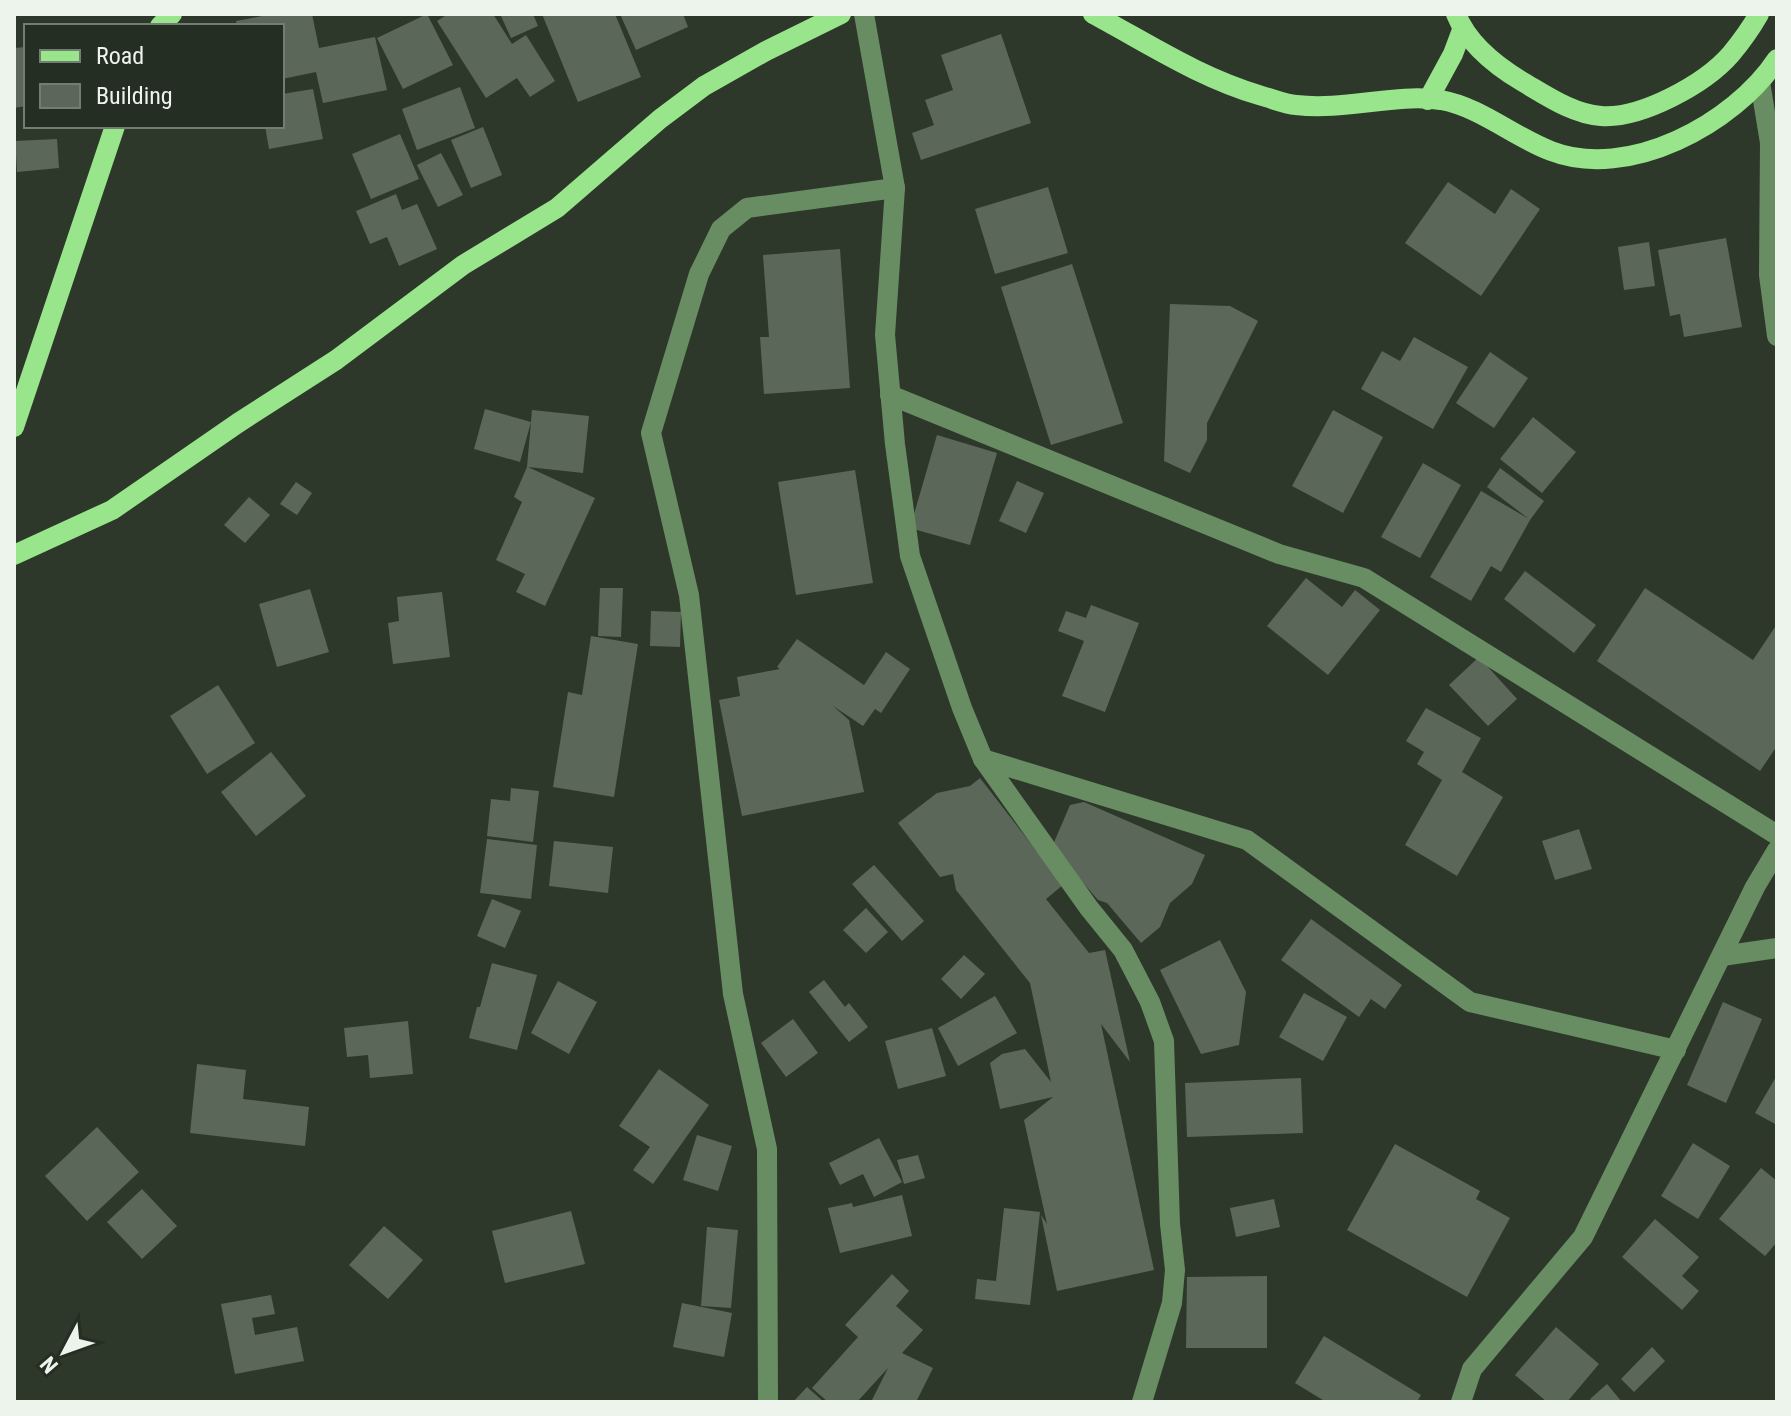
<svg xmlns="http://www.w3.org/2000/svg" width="1791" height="1416" viewBox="0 0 1791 1416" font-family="'Roboto Condensed',sans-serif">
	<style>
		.building { fill: #5b6759 }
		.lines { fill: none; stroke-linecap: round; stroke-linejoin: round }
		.minor { stroke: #698d62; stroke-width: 20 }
		.major { stroke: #98e58b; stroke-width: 20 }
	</style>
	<rect width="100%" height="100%" fill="#2d382b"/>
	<!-- building -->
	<g class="building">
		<path d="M273,14h39l7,34 56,-11 12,53 -64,13 -7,-31 -34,7v-53h-45l-1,-5z"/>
		<path d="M427,14l26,51 -50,24 -26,-51z"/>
		<path d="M448,14h45l19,30 14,-9 29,46 -25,16 -13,-19 -31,20 -49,-77z"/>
		<path d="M500,14h33l5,12 -27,12z"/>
		<path d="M542,14h73l26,63 -63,25z"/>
		<path d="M620,14h63l5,13 -52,23z"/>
		<path d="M1001,34l30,89 -110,37 -9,-27 22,-8 -9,-25 28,-10 -12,-35z"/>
		<path d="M26,47v59l-12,2v-60z"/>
		<path d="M460,87l15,41 -58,22 -15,-41z"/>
		<path d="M313,89l10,50 -54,10 -4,-23h17v-32z"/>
		<path d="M483,127l19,48 -31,13 -20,-48z"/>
		<path d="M400,134l19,45 -48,20 -19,-45z"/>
		<path d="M57,139l2,29 -42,4 -2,-31z"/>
		<path d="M441,153l22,42 -25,12 -21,-42z"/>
		<path d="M1448,182l47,32 16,-25 29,20 -59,87 -76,-53z"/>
		<path d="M1048,187l20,66 -73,21 -20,-65z"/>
		<path d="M396,194l6,16 15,-6 20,45 -38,17 -12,-29 -17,7 -14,-33z"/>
		<path d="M1726,238l16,89 -58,10 -4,-23 -10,2 -12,-66z"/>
		<path d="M1649,242l6,44 -31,4 -6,-43z"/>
		<path d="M840,249l10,139 -86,6 -4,-57h9l-6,-82z"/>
		<path d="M1072,264l51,159 -72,22 -50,-158z"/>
		<path d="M1170,304l60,2 28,15 -51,102v17l-17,33 -26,-12z"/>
		<path d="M1414,337l54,30 -35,62 -72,-40 21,-38 18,10z"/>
		<path d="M1490,352l38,26 -34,50 -38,-25z"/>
		<path d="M485,409l46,13 -11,40 -46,-13z"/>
		<path d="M532,410l57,6 -6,57 -55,-6 67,31 -50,108 -29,-14 9,-18 -29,-14 26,-58 -8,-5 13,-30z"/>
		<path d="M1333,410l50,27 -40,76 -51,-27z"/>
		<path d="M1533,417l43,35 -34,41 -42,-34z"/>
		<path d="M937,435l60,18 -27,92 -60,-17z"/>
		<path d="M1423,463l38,22 -41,73 -39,-21z"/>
		<path d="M1500,468l44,33 -14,19 -29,52 -10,-6 -20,35 -41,-24 51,-86 48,28 -42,-32z"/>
		<path d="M855,470l18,113 -77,12 -18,-113z"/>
		<path d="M1017,481l27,12 -18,40 -27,-12z"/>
		<path d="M296,482l16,11 -15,22 -17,-11z"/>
		<path d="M249,497l21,18 -25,28 -21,-18z"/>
		<path d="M1525,571l71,54 -22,28 -70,-54z"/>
		<path d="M1306,578l36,29 13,-17 25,20 -52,65 -61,-49z"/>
		<path d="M600,588h23l-2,49 -23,-1z"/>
		<path d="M1645,588l108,72 24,-36v122l-17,25 -163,-110z"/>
		<path d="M310,589l19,63 -52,15 -18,-63z"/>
		<path d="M442,592l8,65 -57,7 -5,-41 11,-2 -2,-24z"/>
		<path d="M1091,605l48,18 -34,89 -43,-16 22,-55 -26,-10 8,-20 20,7z"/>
		<path d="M651,611l30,1 -1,35 -30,-1z"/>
		<path d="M591,636l47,8 -24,153 -61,-10 15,-95 14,3z"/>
		<path d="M797,639l67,46 22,-33 24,17 -29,44 -6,-4 -12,17 -30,-20 16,14 15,72 -122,24 -23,-116 21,-4 -3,-19 43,-8 -3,-2z"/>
		<path d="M1479,657l38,42 -29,27 -39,-41z"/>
		<path d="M218,685l37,58 -48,31 -37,-58z"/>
		<path d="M1426,708l55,30 -19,34 41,25 -46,79 -52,-31 37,-65 -25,-16 7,-12 -18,-11z"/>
		<path d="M271,752l35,44 -50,40 -35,-44z"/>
		<path d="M980,778l83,107 -17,14 43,54 16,-3 25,112 -29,-38 53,246 -97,21 -16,-76 6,9 -23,-104 29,-23 -53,12 -10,-46 12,-9 23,-5 26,33 -21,-99 -74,-93 -3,-16 -13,3 -42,-54 39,-30 33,-7z"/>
		<path d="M511,788l28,3 -6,51 -46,-6 4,-37 19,2z"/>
		<path d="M1084,802l121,53 -13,29 -22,19 -10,24 -19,16 -34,-40 -9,-3 -46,-53 18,-42z"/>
		<path d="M1579,829l13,40 -37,11 -13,-39z"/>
		<path d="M487,839l50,6 -6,54 -51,-6z"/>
		<path d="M554,841l59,6 -5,46 -59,-7z"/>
		<path d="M874,865l50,56 -22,20 -50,-57z"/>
		<path d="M492,899l29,12 -16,37 -28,-12z"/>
		<path d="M866,908l22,24 -22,21 -23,-23z"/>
		<path d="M1311,919l91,66 -17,24 -14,-10 -12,18 -78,-57z"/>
		<path d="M1220,940l26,52 -7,53 -38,9 -41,-84z"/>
		<path d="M964,955l21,19 -24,25 -20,-20z"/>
		<path d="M492,963l45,12 -20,75 -48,-12 8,-31h3z"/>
		<path d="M824,980l21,27 4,-4 19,24 -19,15 -40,-50z"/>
		<path d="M558,981l39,21 -28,52 -38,-21z"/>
		<path d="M1304,993l43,24 -24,44 -44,-24z"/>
		<path d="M995,996l22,37 -59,33 -20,-38z"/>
		<path d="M1723,1002l39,17 -36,84 -39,-18z"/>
		<path d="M793,1019l25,34 -32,24 -25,-34z"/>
		<path d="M408,1021l5,53 -43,4 -2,-23 -21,2 -3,-29z"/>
		<path d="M932,1028l14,48 -48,13 -13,-48z"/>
		<path d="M197,1064l49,6 -3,29 66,8 -4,39 -115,-13z"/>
		<path d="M659,1069l50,36 -56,79 -20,-14 17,-23 -31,-21z"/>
		<path d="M1777,1075v50l-22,-12z"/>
		<path d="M1301,1078l2,55 -116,4 -2,-54z"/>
		<path d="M97,1127l42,45 -52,49 -42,-45z"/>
		<path d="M697,1135l35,11 -14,45 -35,-11z"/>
		<path d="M879,1138l23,44 -28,15 -11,-23 -23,11 -11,-22z"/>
		<path d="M1693,1143l37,23 -32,53 -37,-23z"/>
		<path d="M1395,1144l85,47 -4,8 34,19 -43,79 -120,-67z"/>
		<path d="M918,1155l7,23 -21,6 -7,-24z"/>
		<path d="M1761,1168l16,13v61l-12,14 -46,-37z"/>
		<path d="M142,1189l35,37 -35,33 -35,-37z"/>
		<path d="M902,1195l10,41 -72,17 -12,-45 24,-5 1,4z"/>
		<path d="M1274,1199l6,28 -44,10 -6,-29z"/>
		<path d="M1004,1208l36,4 -10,93 -55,-6 2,-20 19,2z"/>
		<path d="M571,1211l14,53 -80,19 -13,-52z"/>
		<path d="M1655,1219l44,38 -17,19 17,15 -17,19 -60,-53z"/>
		<path d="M384,1226l39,34 -35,39 -39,-34z"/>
		<path d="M707,1227l31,3 -7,78 -30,-2z"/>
		<path d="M892,1274l17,17 -13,15 27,24 -21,23 31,15 -17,34h-45l17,-34 -31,34h-29l-16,-14 46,-51 -13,-12z"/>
		<path d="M1267,1276v72h-81l1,-71z"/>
		<path d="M271,1295l4,19 -23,4 3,17 42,-8 7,34 -69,13 -14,-70z"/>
		<path d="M682,1303l50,10 -8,44 -51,-10z"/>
		<path d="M1556,1327l43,37 -32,38h-20l-32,-27z"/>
		<path d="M1324,1336l97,59 -4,7h-91l-31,-19z"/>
		<path d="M1652,1347l13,14 -31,31 -13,-13z"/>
		<path d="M1607,1384l15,18h-30l-2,-3z"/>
		<path d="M807,1387l17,15h-31z"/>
	</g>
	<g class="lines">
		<!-- minor -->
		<g class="minor">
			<path d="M1760,82l10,61 -1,132 8,61"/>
			<path d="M895,188l-10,147 10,109 15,112 52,152 21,51 106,149 34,42 27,52 14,39 6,183 5,46 -3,33 -30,99"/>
			<path d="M890,395l389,159 85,24 413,257"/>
			<path d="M983,759l264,81 223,162 206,48"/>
			<path d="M1722,956l55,-8"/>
			<path d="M768,1402l-1,-253 -34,-155 -44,-399 -38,-162 48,-159 22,-45 26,-21 148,-20 -31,-174"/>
			<path d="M1461,1402l11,-33 111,-132 172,-350 22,-37"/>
		</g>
		<!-- major -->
		<g class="major">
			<path d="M1093,14c56,30 107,64 169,82 11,3 23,8 34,9 49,6 99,-12 145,-5 39,7 73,37 110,51 77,30 183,-27 226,-92"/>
			<path d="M1456,14c12,30 40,52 67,68 24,14 50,32 78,34 40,3 104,-32 130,-62 10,-12 20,-26 28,-40"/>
			<path d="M160,26l12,-12"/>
			<path d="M1428,100l25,-46 9,-24"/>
			<path d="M14,427l101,-301"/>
			<path d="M14,555l98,-45 126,-87 98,-63 127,-95 94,-57 103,-89 44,-33 62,-35 75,-37"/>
		</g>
	</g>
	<!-- border -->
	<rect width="1791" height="1416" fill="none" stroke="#edf4eb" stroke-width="32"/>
	<!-- legend -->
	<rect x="24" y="24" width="260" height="104" fill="#242e22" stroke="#747d72" stroke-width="2"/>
	<rect x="40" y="50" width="40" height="12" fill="#98e58b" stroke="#747d72" stroke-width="2"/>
	<text x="96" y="64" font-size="24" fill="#edf4eb">Road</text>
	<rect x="40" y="84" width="40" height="24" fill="#5b6759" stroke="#747d72" stroke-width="2"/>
	<text x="96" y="104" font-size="24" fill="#edf4eb">Building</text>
	<!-- north arrow -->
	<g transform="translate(64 1352) rotate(229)" stroke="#242e22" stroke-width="6" paint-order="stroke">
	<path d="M0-6L14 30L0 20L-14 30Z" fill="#edf4eb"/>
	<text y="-12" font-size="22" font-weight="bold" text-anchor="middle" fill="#edf4eb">N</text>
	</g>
</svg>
